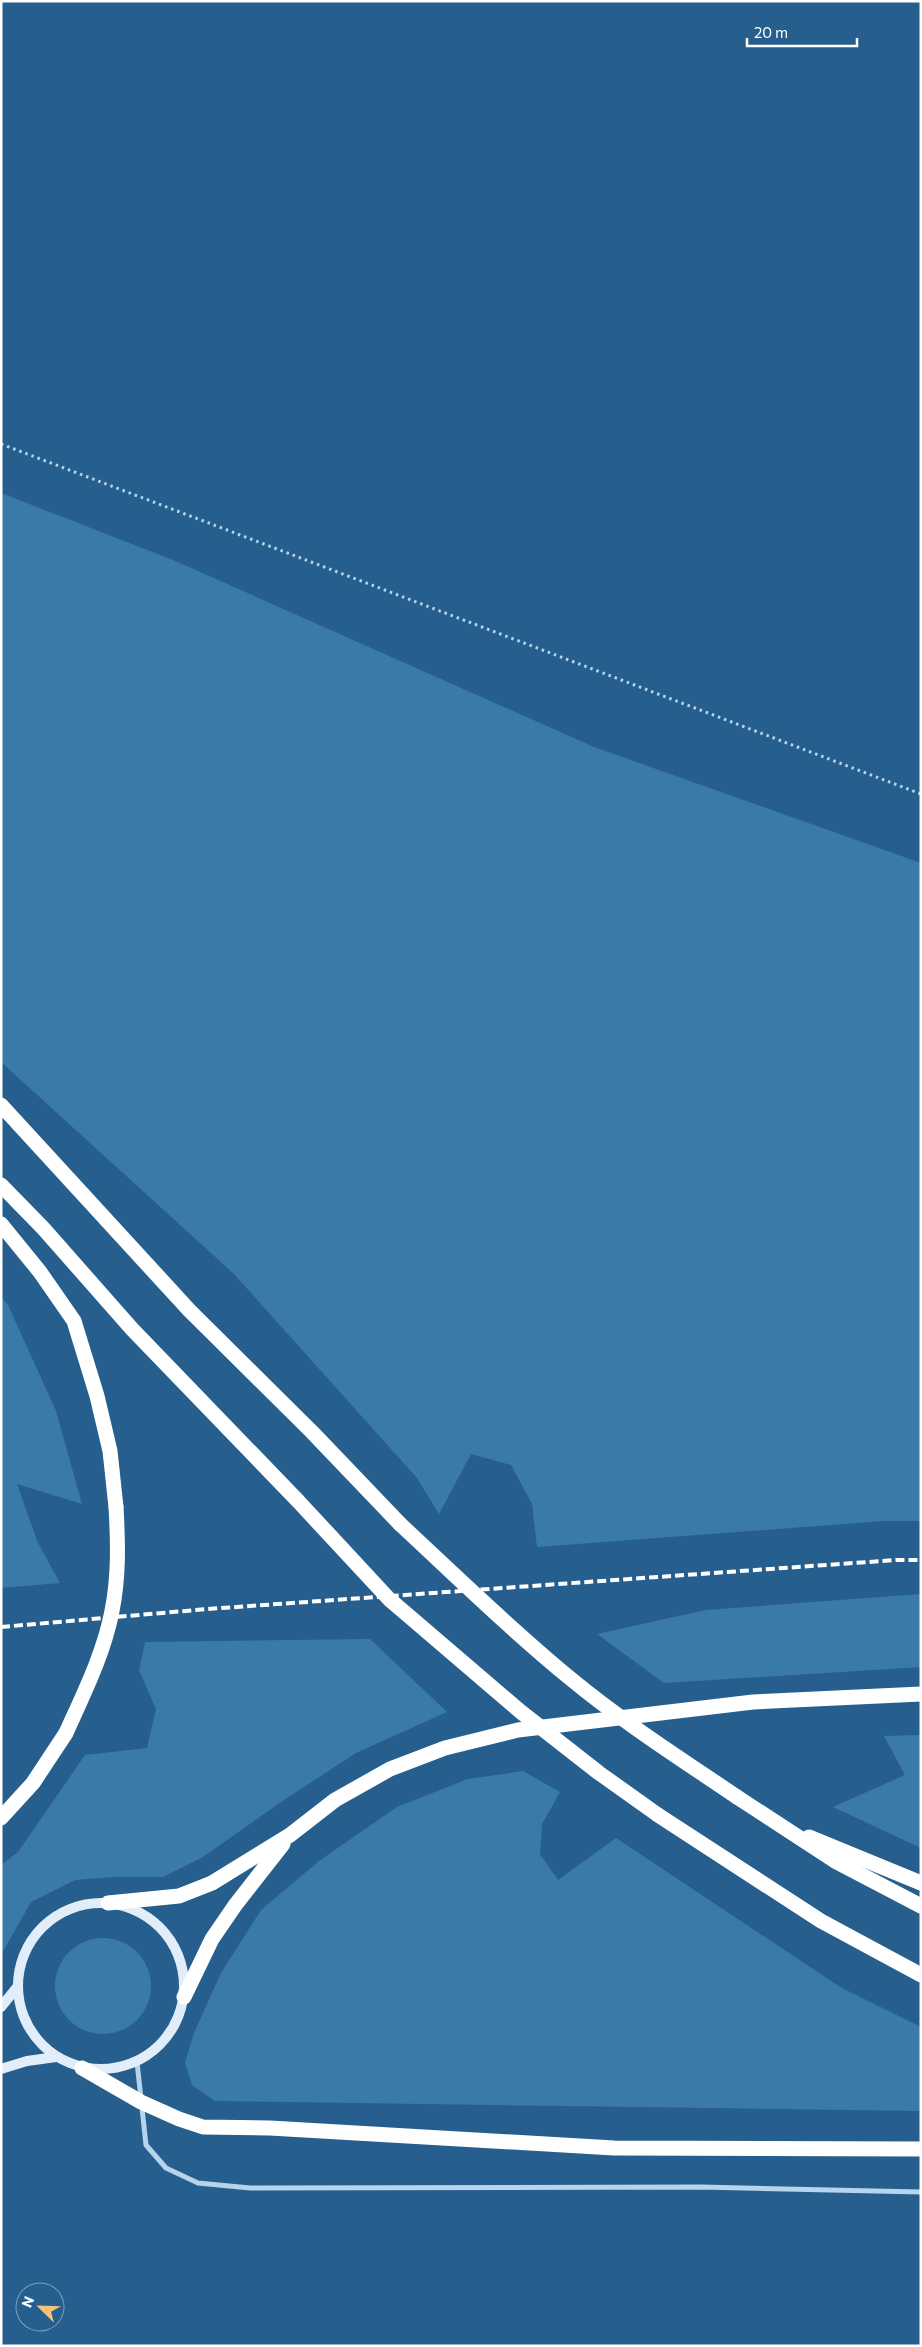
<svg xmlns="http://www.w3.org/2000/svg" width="922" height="2347" viewBox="0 0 922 2347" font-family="Commissioner,sans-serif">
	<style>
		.green { fill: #3a7aaa }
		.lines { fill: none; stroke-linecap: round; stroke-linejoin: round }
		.path { stroke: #b6d4eb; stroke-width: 3; stroke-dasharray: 2.5 4; stroke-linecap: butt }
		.street { stroke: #b6d4eb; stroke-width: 5 }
		.secondary { stroke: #e1eef9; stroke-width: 10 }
		.highway { stroke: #fff; stroke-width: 15 }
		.rail { stroke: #fff; stroke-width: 4; stroke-dasharray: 9 4; stroke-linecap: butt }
		.highway-bridge { stroke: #fff; stroke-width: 15 }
	</style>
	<rect width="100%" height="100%" fill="#265f8d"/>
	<!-- green -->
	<g class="green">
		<path d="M1,493l172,67 421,187 327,116v658h-37l-347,26 -5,-43 -21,-39 -40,-11 -32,60 -22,-36 -183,-204 -233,-212z"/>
		<path d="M1,1297l7,8 48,106 26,93 -65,-20 21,59 22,40 -59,5z"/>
		<path d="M921,1594v73l-257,16 -67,-49 109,-24z"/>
		<path d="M370,1639l77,73 -91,41 -72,47 -81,57 -40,20h-49l-39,3 -44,22 -30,53v-90l17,-13 67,-97 62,-7 9,-39 -17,-39 6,-28z"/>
		<path d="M921,1735v113l-88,-41 72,-32 -21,-39z"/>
		<path d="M523,1771l37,21 -18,32 -2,30 18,26 58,-42 224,149 81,40v84l-706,-10 -23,-16 -7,-22 9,-30 27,-60 40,-63 58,-49 78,-54 71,-28z"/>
		<circle cx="103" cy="1986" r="48"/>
	</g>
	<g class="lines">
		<!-- path -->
		<path class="path" d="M1,444l920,350"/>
		<!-- street -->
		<path class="street" d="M137,2062l9,83 20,23 32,15 52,5 451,-1 220,5"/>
		<!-- secondary -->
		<g class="secondary">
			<circle cx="101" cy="1986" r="83"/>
			<path d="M1,2007l17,-21"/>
			<path d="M1,2069l26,-8 29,-4"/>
		</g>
		<!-- highway -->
		<g class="highway">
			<path d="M1,1105l188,205 123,122 88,92"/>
			<path d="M1,1185l42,43 89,101 166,172"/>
			<path d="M1,1224l39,48 34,49 23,75 13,55 6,56"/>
			<path d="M737,1797l98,64 86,45"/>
			<path d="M658,1815l163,106 100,54"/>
			<path d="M1,1818l32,-35 33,-50"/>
			<path d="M809,1837l112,46"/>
			<path d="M108,1903l71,-7 33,-13 78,-48 45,-35 55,-31 55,-21 73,-18 235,-28 168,-8"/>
			<path d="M184,1997l28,-58 24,-35 47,-60"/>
			<path d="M82,2068l59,34 38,17 24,8 67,1 344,20 307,1"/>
		</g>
		<!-- rail -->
		<path class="rail" d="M1,1627l207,-18 688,-49h25"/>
		<!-- highway-bridge -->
		<g class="highway-bridge">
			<path d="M298,1501l91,98 132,113 78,61 59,42"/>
			<path d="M400,1524c56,52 111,106 171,155 52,43 110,80 166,118"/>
			<path d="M66,1733c18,-40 38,-80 46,-122 7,-35 6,-69 4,-104"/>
		</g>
	</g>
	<!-- border -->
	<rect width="922" height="2347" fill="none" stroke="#ffffff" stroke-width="5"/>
	<!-- north arrow -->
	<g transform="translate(40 2307) rotate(293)"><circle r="24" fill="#265f8d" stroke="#7d9fbb"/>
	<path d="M0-4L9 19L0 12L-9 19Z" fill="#f4c27b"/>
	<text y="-8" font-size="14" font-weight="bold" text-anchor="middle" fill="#ffffff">N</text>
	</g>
	<!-- scale -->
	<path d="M747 38v8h110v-8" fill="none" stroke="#ffffff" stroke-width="2.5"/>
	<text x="754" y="38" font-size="15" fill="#ffffff" stroke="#265f8d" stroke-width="4" paint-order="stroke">20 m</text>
</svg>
